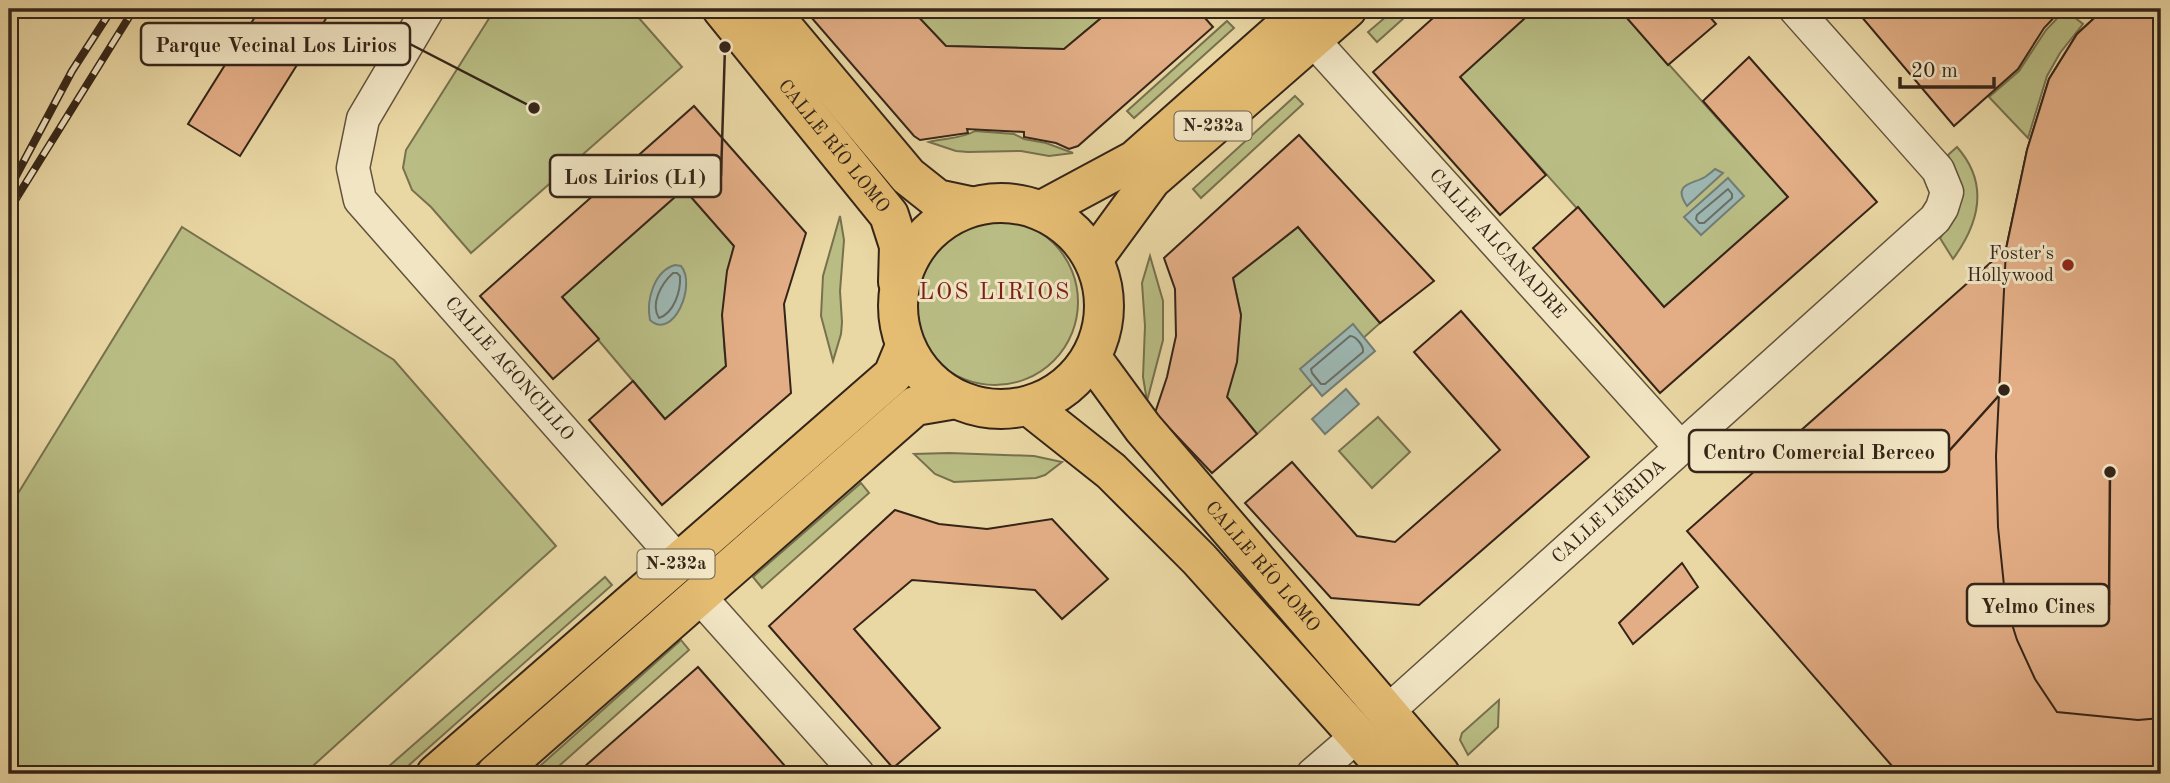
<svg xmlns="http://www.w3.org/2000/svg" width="2170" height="783" viewBox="0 0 2170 783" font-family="'Old Standard TT',serif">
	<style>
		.green { fill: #b9bd84; stroke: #77714e; stroke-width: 2 }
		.water { fill: #9db7b2; stroke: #737d74; stroke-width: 2 }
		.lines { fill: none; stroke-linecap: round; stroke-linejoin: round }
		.shore { stroke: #696e65; stroke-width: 2 }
		.building { fill: #e3ae86; stroke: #352518; stroke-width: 2 }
		.minor-casing { stroke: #62523b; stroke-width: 35 }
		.major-casing { stroke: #352518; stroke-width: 42 }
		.minor { stroke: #f1e5c4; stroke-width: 32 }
		.major { stroke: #e4bc72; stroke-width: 38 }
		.rail-casing { stroke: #352518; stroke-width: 8 }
		.rail { stroke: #f1e5c4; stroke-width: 5; stroke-dasharray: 16; stroke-linecap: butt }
		.poi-dot { fill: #8f2418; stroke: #f1e5c4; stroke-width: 2.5 }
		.labels { text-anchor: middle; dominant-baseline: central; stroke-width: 6; stroke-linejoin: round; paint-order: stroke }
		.shield { fill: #f1e5c4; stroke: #6d5f4c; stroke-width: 2 }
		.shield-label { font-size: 18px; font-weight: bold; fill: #352518 }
		.street-label { font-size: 19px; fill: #352518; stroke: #f1e5c4 }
		.poi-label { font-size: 19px; fill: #352518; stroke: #f1e5c4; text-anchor: end }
		.quarter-label { font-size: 23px; letter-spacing: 2px; fill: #7a1f14; stroke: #f1e5c4 }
		.leader { fill: none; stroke: #352518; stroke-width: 2.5 }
		.callout-dot { fill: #352518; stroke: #f1e5c4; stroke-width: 2.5 }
		.callout { fill: #f1e5c4; stroke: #352518; stroke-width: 2.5 }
		.callout-label { font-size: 21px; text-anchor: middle; font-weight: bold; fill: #352518 }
	</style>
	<rect width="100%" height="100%" fill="#e9d7a4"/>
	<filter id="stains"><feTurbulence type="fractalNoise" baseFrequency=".00286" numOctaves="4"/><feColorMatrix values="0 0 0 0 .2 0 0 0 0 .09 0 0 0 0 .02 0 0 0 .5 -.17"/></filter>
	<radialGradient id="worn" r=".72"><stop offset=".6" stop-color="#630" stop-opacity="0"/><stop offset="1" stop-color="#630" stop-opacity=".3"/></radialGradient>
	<!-- green -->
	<g class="green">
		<path d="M495,9h136l51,58 -211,186 -40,-46 -19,-17 -9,-22 3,-18z"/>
		<path d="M911,9h193l3,4 -43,36 -118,-3z"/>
		<path d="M1395,9h19l-37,33 -9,-10z"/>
		<path d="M1535,9h84l169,188 -124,110c-67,-78 -137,-153 -204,-230z"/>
		<path d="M2065,10l18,14 -23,29 -13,23 -19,62 -39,-41 30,-26 27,-41z"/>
		<path d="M1227,21l7,7 -100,90 -7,-7z"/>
		<path d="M1295,96l8,8 -102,94 -8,-9z"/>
		<path d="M975,131l39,3 10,5 22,4 27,10 -24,3 -28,-5 -53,1 -12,-1 -27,-9c14,-4 33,-3 46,-11z"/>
		<path d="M1957,147c32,36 23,75 -4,112l-13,-21c21,-25 24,-54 8,-83z"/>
		<path d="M684,189l50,57c-11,40 -13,79 -8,120l-61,53 -103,-122z"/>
		<path d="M840,216l4,24 -4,51 2,31 -1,12 -8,27 -12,-45 2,-40z"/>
		<circle cx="995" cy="302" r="83"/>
		<path d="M182,227l212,133 162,186 -252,228h-295v-266z"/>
		<path d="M1298,227l82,96 -123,111 -30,-37 14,-82 -8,-37z"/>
		<path d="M1150,256l13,45v39l-16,61 -4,-24 2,-51 -3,-43z"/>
		<path d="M1378,417l32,35 -38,36 -33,-37z"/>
		<path d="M949,453l85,3 28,6 -17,13 -9,3 -82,4 -19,-8 -21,-20z"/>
		<path d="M861,483l8,10 -107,95 -9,-11z"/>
		<path d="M605,577l7,8 -213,189h-19z"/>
		<path d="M681,640l8,10 -139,124h-19z"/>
		<path d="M1499,700l-1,27 -30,28 -8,-15 2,-7z"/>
	</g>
	<!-- water -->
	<g class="water">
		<path d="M1715,169l8,4 -36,33c-16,-23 7,-22 18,-29 4,-3 7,-5 10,-8z"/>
		<path d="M1728,178l16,18 -43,39 -17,-18z"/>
		<path d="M675,265l6,1c16,19 -8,75 -31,54 -4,-20 4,-49 25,-55z"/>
		<path d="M1353,324l22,27 -53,45 -22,-27z"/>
		<path d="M1346,389l13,15 -34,30 -13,-15z"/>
	</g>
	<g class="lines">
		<!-- shore -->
		<g class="shore">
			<path d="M1728,189l4,5v4l-28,25h-5l-3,-4 1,-4z"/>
			<path d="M673,273h4l3,3c1,15 -6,37 -21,42 -9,-14 2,-34 14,-45z"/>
			<path d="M1350,336c6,0 14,10 13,16l-38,32h-4l-9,-11 -1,-4z"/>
		</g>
	</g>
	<!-- building -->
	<g class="building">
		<path d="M260,9h72l-92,147 -52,-32z"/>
		<path d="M804,9h107l35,37 118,3 43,-36 -3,-4h93l16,18 -135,119 -9,3 -13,-6 -32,-6v-5l-57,-3 1,4 -48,7 -6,-4z"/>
		<path d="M1443,9h92l-75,68 86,98 -46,40 -127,-143z"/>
		<path d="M1619,9h84l13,15 -48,41z"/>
		<path d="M1855,9h207l-18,19 -26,41 -64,57z"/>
		<path d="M2104,9h57v765h-262l-212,-243 319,-282 21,-99 22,-71 28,-45z"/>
		<path d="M2104,9h57v709l-23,2 -81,-8 -22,-33 -18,-39 -11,-35 -8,-78 -2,-71 10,-207 21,-99 22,-71 28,-45z"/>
		<path d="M1749,57l128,145 -217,191 -127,-145 45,-41 86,100 124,-110 -85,-96z"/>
		<path d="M694,106l112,127 -22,71 7,89 -129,112 -73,-85 44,-39 32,38 61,-53 -4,-51 5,-44 7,-25 -50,-57 -122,108 37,42 -46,40 -73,-83z"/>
		<path d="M1299,135l135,146 -54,42 -82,-96 -65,51 8,37 -4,47 -10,35 30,37 -45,39 -57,-60 12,-36 9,-41 -1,-47 -11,-31z"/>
		<path d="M1461,311l128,146 -170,148 -88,-7 -86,-95 47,-41 65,74 38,6 105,-92 -86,-98z"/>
		<path d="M895,510l44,14 48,5 65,-10 56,60 -46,40 -27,-29 -123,-10 -58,49 86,99 -47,40 -124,-142z"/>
		<path d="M1682,563l16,24 -65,57 -14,-21z"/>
		<path d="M698,667l94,107h-96l-6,-6 -7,6h-107z"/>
	</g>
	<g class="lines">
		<!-- minor casing -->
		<g class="minor-casing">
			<g id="minor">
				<path id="s1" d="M428,9l-65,110 -10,49 7,32 319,362"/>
				<path id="s2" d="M1313,40l368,408"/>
				<path d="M699,596l159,178"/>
				<path id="s3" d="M1387,712l548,-493 7,-11 5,-16 -9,-22 -143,-161"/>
				<path d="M1313,774l44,-38"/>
			</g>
		</g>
		<!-- major casing -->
		<g class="major-casing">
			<g id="major">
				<path id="s4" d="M722,9l167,206 10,31 -1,36"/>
				<path d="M768,9l140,167 29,23 33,7"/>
				<circle cx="1001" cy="306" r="103"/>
				<path d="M1042,210l93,-50 170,-151"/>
				<path d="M1094,258l57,-78 196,-171"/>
				<path id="s5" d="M1091,357l52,71 297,346"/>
				<path d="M1029,406l82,65 88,88 193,215"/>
				<path d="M436,774l457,-399 12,-29"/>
				<path d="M496,774l419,-368 41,-7"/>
			</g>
		</g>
		<!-- minor -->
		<use href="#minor" class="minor"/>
		<!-- major -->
		<use href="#major" class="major"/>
		<!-- rail casing -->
		<g class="rail-casing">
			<g id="rail">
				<path d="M9,189l63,-118 40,-62"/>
				<path d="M9,210l125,-201"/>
			</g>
		</g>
		<!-- rail -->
		<use href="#rail" class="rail"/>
	</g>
	<!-- markers -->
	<circle class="poi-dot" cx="2068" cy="265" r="7"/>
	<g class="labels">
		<!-- shield labels -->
		<g class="shield">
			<rect x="1174.5" y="111.5" width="77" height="29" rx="5"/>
			<rect x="637.5" y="549.5" width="77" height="29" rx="5"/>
		</g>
		<g class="shield-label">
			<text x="1213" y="126">N-232a</text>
			<text x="676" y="564">N-232a</text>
		</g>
		<!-- street labels -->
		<g class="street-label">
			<text stroke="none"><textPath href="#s4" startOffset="177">CALLE RÍO LOMO</textPath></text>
			<text stroke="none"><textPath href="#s2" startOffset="275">CALLE ALCANADRE</textPath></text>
			<text stroke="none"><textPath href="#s1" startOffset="436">CALLE AGONCILLO</textPath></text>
			<text stroke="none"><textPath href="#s3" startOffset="299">CALLE LÉRIDA</textPath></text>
			<text stroke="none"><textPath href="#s5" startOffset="271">CALLE RÍO LOMO</textPath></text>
		</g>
		<!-- poi labels -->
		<g class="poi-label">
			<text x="2054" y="254">Foster's<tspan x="2054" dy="22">Hollywood</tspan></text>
		</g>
		<!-- quarter labels -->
		<g class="quarter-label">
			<text x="995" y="292">LOS LIRIOS</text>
		</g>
	</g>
	<!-- callouts -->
	<path class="leader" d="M534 108L410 44M725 47L721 176M2004 390L1949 451M2110 472L2109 605"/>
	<g class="callout-dot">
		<circle cx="534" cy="108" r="7"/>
		<circle cx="725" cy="47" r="7"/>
		<circle cx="2004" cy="390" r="7"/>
		<circle cx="2110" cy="472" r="7"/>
	</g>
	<g class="callout">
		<rect x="141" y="23" width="269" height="42" rx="7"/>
		<rect x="550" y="155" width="171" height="42" rx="7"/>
		<rect x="1689" y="430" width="260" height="42" rx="7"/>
		<rect x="1967" y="584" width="142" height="42" rx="7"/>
	</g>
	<g class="callout-label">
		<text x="276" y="52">Parque Vecinal Los Lirios</text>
		<text x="635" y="184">Los Lirios (L1)</text>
		<text x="1819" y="459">Centro Comercial Berceo</text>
		<text x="2038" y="613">Yelmo Cines</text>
	</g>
	<!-- margin -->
	<rect width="2170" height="783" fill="none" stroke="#e9d7a4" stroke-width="35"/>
	<rect x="10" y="10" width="2149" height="762" fill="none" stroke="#352518" stroke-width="3.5"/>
	<rect x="18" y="18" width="2135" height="748" fill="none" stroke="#352518" stroke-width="2"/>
	<!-- scale -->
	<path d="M1900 77v10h94v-10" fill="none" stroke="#352518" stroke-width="3.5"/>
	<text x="1911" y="77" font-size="21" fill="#352518" stroke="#f1e5c4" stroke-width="5" paint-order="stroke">20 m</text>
	<rect width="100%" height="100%" filter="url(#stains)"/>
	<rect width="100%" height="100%" fill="url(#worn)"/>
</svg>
